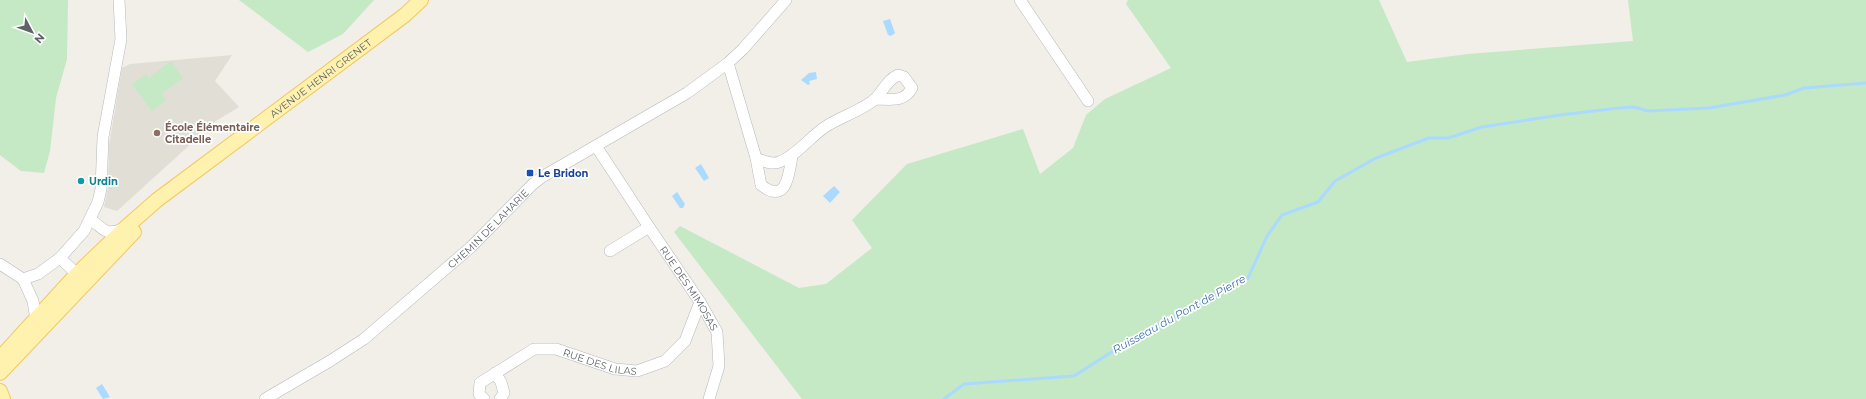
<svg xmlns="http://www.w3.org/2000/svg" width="1866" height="399" viewBox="0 0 1866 399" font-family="Montserrat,sans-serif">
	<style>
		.education { fill: #e1ded6 }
		.green { fill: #c5e8c5 }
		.water { fill: #aadaff }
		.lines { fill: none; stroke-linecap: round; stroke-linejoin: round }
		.stream { stroke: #aadaff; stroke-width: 3 }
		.minor-casing { stroke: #b5b8bc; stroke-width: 12 }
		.major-casing { stroke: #f2c960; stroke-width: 16 }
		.minor { stroke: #fff; stroke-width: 11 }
		.major { stroke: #fff2af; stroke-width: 14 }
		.education-dot { fill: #8d6e63; stroke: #fff; stroke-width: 1.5 }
		.transit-dot { fill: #1a4fb4; stroke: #fff; stroke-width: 1.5 }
		.culture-dot { fill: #0f9aa8; stroke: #fff; stroke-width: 1.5 }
		.labels { text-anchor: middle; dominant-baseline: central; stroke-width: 3.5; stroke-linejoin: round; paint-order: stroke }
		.street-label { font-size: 10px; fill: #5f6368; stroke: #fff }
		.education-label { font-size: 10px; font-weight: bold; fill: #785e54; stroke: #fff; text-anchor: start }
		.transit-label { font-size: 10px; font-weight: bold; fill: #164399; stroke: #fff; text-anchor: start }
		.culture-label { font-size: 10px; font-weight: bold; fill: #0d838f; stroke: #fff; text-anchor: start }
		.water-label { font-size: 11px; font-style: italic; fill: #4174aa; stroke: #fff }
	</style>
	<rect width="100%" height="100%" fill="#f1efe8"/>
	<!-- education -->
	<path class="education" d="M232,55l-17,26 24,26 -23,14 -99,90 -13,-4 4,-19 1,-43 13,-77 8,-4z"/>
	<!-- green -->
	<g class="green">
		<path d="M0,0h68l-1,59 -11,39 -6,53 -6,22 -23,-2 -21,-16z"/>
		<path d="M239,0h135l-31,34 -35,18z"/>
		<path d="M1128,0h251l28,62 61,-8 165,-13 -5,-41h238v399h-1064l-128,-167 6,-6 119,62 27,-4 46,-36 -20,-28 55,-56 116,-35 17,45 33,-26 13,-33 19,-16 66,-31 -45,-64z"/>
		<path d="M171,61l12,17 -22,16 5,6 -14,11 -20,-27 14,-10 3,4z"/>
	</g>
	<!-- water -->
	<g class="water">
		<path d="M890,19l5,14 -4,3 -3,-1 -5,-14z"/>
		<path d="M816,72l1,7 -8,2 1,3 -2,1 -7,-5 8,-7z"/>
		<path d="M701,164l8,14 -5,3 -9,-13z"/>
		<path d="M834,186l6,6 -10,11 -7,-7z"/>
		<path d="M677,192l8,12 -2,4h-3l-8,-12z"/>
		<path d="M102,384l8,13 -7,2 -7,-11z"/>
	</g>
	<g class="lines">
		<!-- stream -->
		<path class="stream" d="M944,399l20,-15 110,-8 58,-37 116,-61 19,-42 15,-21 36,-13 17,-21 41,-23 53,-20h19l34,-11 78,-12 59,-7 15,-1 14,4 61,-3 76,-13 19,-7 62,-5"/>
		<!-- minor casing -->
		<g class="minor-casing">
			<g id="minor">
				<path d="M1020,0l68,101"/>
				<path d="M728,63l28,95c7,3 16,7 23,4 16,-5 31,-25 46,-35 13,-9 40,-18 50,-28 9,-9 12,-19 23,-24l6,2 8,11c-8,15 -22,11 -37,11"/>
				<path id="s1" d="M596,146l53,81 51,75 17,30 2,34 -10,33"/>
				<path d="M756,158l5,27c26,20 28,-11 31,-29"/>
				<path d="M91,220c14,9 13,16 32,9"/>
				<path d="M610,251l39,-24"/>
				<path d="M60,258l24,-27 14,-29 3,-13 2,-52 18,-98 -2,-39"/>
				<path d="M0,264l23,15 15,-5 22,-16 22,21"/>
				<path d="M23,279l10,22 3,18"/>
				<path d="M495,373l6,9 3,11 -4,6"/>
				<path id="s2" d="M265,399l65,-38 34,-22 107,-92 62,-63 9,-7 145,-84 41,-30 15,-14 43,-49"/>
				<path id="s3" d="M484,399l-5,-5 1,-11 54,-34h22l59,20 22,2 28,-10 20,-20 15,-39"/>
			</g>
		</g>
		<!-- major casing -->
		<g class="major-casing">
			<g id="major">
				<path id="s4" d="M0,358l77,-84 47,-45 33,-29 248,-185 16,-15"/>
				<path d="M0,373l134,-141"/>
				<path d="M0,391l3,8"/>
			</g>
		</g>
		<!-- minor -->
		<use href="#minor" class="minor"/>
		<!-- major -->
		<use href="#major" class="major"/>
	</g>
	<!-- markers -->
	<circle class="education-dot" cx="157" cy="133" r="4"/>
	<rect class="transit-dot" x="526" y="169" width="8" height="8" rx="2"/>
	<circle class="culture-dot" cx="81" cy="181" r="4"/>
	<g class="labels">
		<!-- street labels -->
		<g class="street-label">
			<text stroke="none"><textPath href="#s4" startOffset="427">AVENUE HENRI GRENET</textPath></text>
			<text stroke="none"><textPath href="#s2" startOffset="282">CHEMIN DE LAHARIE</textPath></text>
			<text stroke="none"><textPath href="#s1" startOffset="170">RUE DES MIMOSAS</textPath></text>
			<text stroke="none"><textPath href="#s3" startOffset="150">RUE DES LILAS</textPath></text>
		</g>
		<!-- education labels -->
		<g class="education-label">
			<text x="165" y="127">École Élémentaire<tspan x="165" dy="12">Citadelle</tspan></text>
		</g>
		<!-- transit labels -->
		<g class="transit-label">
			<text x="538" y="173">Le Bridon</text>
		</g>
		<!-- culture labels -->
		<g class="culture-label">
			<text x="89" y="181">Urdin</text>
		</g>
		<!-- water labels -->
		<g class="water-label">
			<text transform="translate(1179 314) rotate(-29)">Ruisseau du Pont de Pierre</text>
		</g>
	</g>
	<!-- north arrow -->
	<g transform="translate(32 32) rotate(131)" stroke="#ffffff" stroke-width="3" paint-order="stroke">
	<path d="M0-3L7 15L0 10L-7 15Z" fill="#5f6368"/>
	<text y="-6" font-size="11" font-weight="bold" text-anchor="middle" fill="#5f6368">N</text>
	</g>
</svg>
